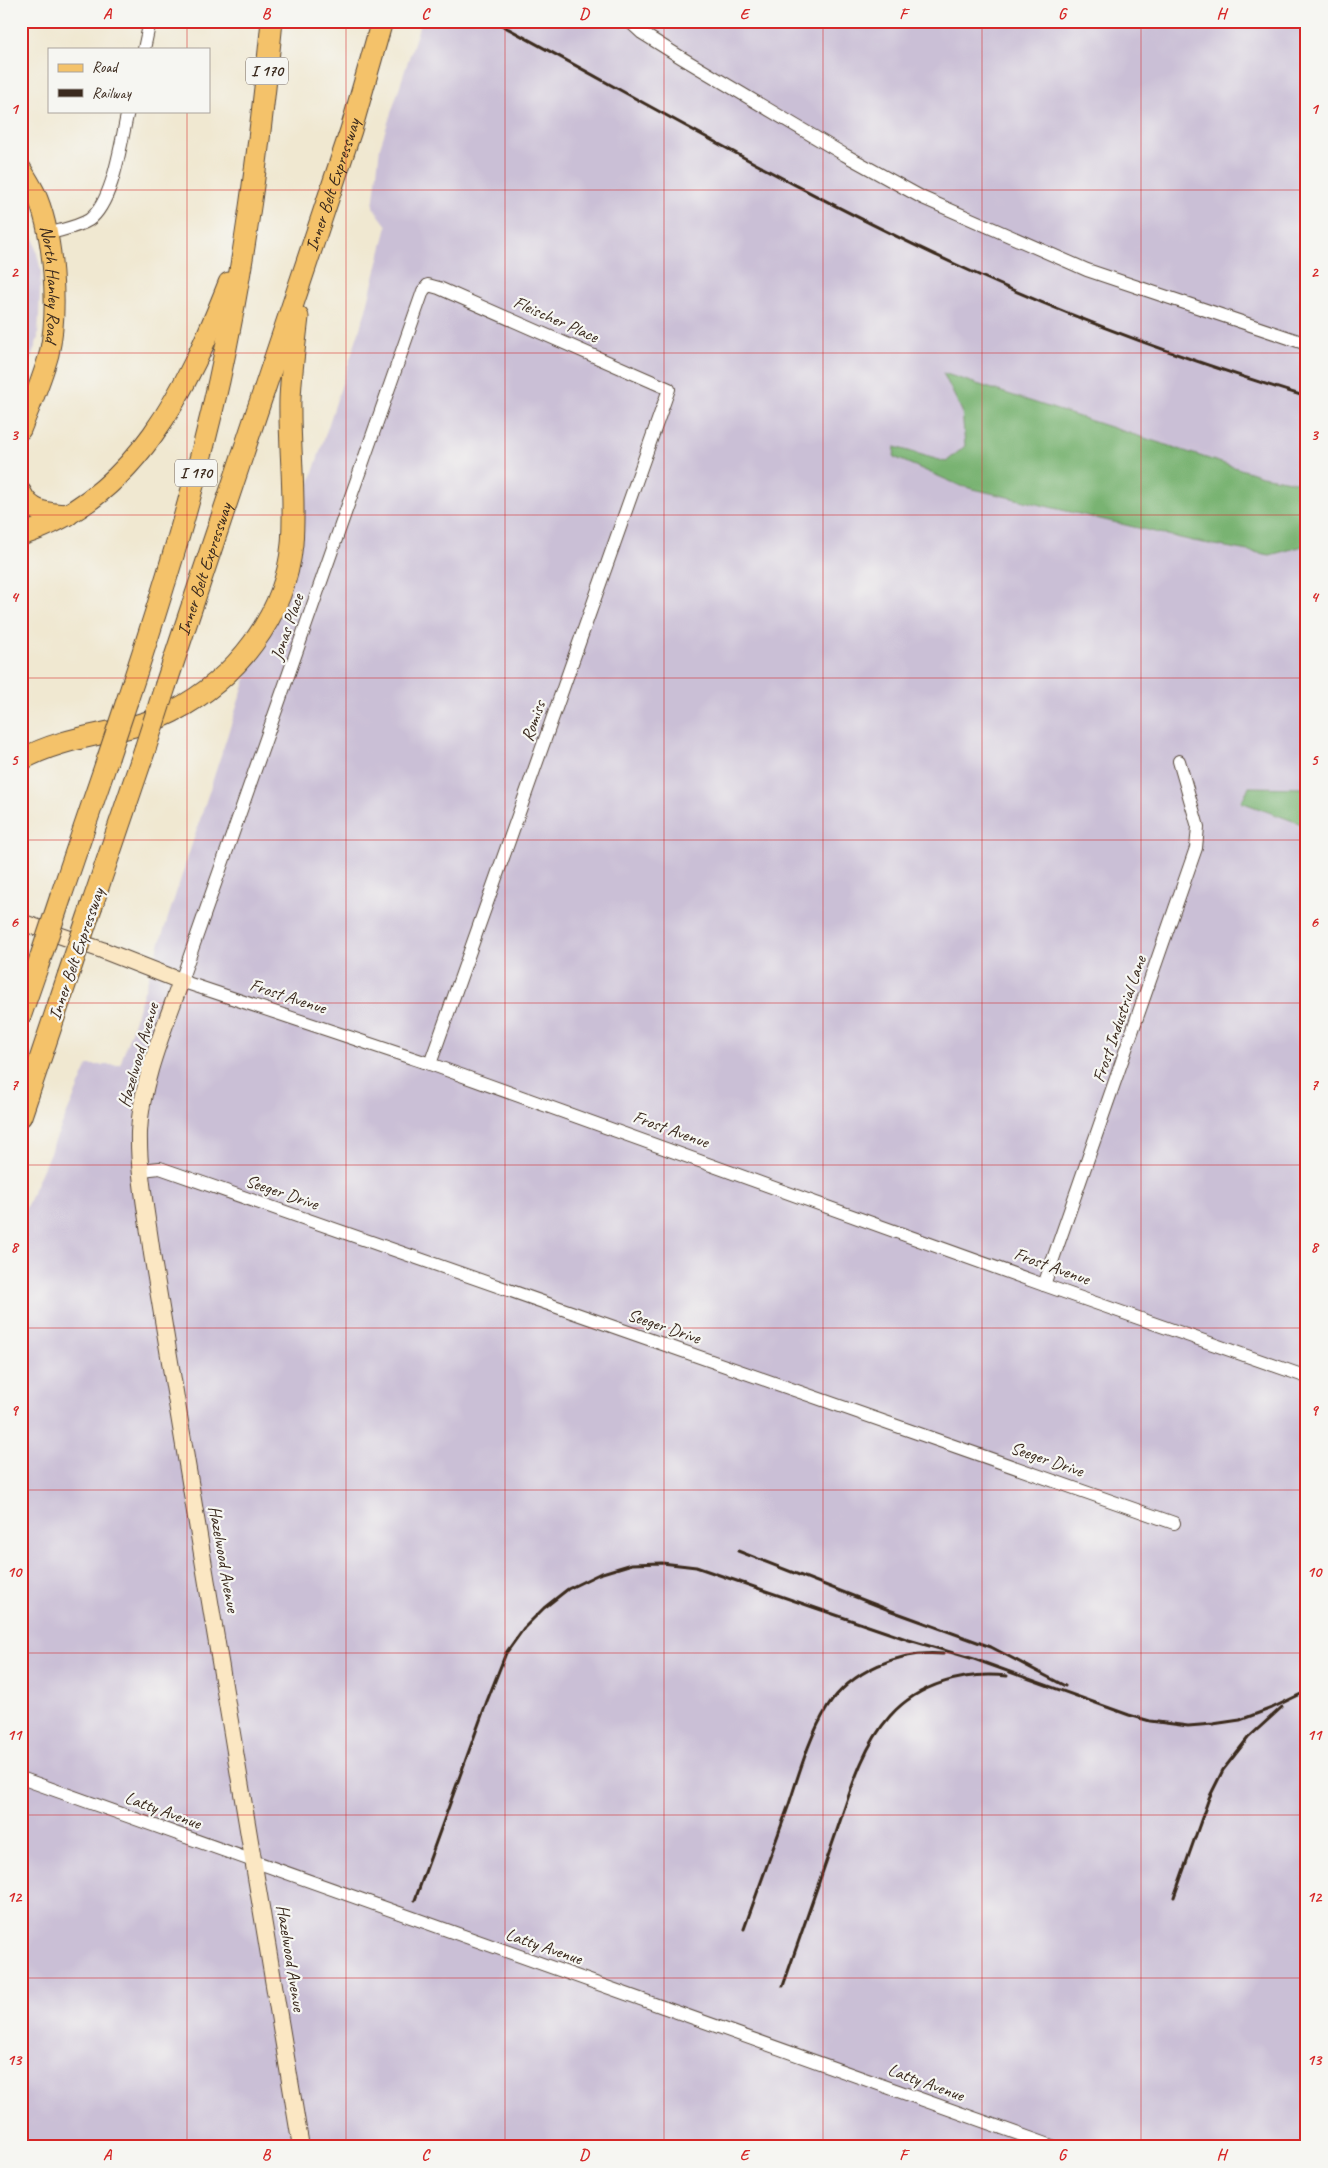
<svg xmlns="http://www.w3.org/2000/svg" width="1328" height="2168" viewBox="0 0 1328 2168" font-family="Caveat,sans-serif">
	<style>
		.industrial { fill: #cabfd6 }
		.forest { fill: #79b372; stroke: #5a6e48 }
		.lines { fill: none; stroke-linecap: round; stroke-linejoin: round }
		.street-casing { stroke: #564639; stroke-width: 14 }
		.secondary-casing { stroke: #564639; stroke-width: 18 }
		.primary-casing { stroke: #564639; stroke-width: 21 }
		.highway-casing { stroke: #564639; stroke-width: 23 }
		.street { stroke: #fff; stroke-width: 12 }
		.secondary { stroke: #fbe7c3; stroke-width: 16 }
		.primary { stroke: #f4c26a; stroke-width: 19 }
		.highway { stroke: #f4c26a; stroke-width: 21 }
		.rail { stroke: #3b2a1e; stroke-width: 3 }
		.highway-bridge-casing { stroke: #564639; stroke-width: 23; stroke-linecap: butt }
		.highway-bridge { stroke: #f4c26a; stroke-width: 21 }
		.grid { fill: none; stroke: #d62828; stroke-width: 1; stroke-opacity: 0.55 }
		.labels { text-anchor: middle; dominant-baseline: central; stroke-width: 4.5; stroke-linejoin: round; paint-order: stroke }
		.shield { fill: #f6f6f2; stroke: #73675e; stroke-width: 1 }
		.shield-label { font-size: 16px; font-weight: bold; fill: #3b2a1e }
		.street-label { font-size: 18px; fill: #3b2a1e; stroke: #f6f6f2 }
		.neatline { fill: none; stroke: #d62828; stroke-width: 2 }
		.grid-label { font-size: 16px; text-anchor: middle; font-weight: bold; fill: #d62828 }
	</style>
	<rect width="100%" height="100%" fill="#f6f6f2"/>
	<filter id="ink" filterUnits="userSpaceOnUse"><feTurbulence type="fractalNoise" baseFrequency=".02" numOctaves="2"/><feDisplacementMap in="SourceGraphic" scale="10" xChannelSelector="R" yChannelSelector="G"/><feConvolveMatrix kernelMatrix="1 2 1 2 8 2 1 2 1" color-interpolation-filters="sRGB"/></filter>
	<filter id="wash" filterUnits="userSpaceOnUse"><feTurbulence type="fractalNoise" baseFrequency=".0096" numOctaves="4" result="noise"/><feDisplacementMap in="SourceGraphic" scale="20" xChannelSelector="R" yChannelSelector="G"/><feGaussianBlur stdDeviation="1.12" result="paint"/><feColorMatrix in="noise" values="0 0 0 0 0 0 0 0 0 0 0 0 0 0 0 0 0 1.4 0 .05"/><feComposite in="paint" operator="in"/></filter>
	<g filter="url(#wash)">
		<rect width="100%" height="100%" fill="#f0e8d1"/>
		<!-- industrial -->
		<g class="industrial">
			<path d="M421,21h886v2126h-1286v-928l67,-154h32l246,-755 21,-84 -14,-19 7,-60z"/>
			<path d="M21,197l6,12 14,62 -3,67 -17,50z"/>
		</g>
		<!-- forest -->
		<g class="forest">
			<path d="M943,373l319,103 45,8v61l-37,10 -77,-14 -232,-55 -67,-29 1,-10 51,15 19,-16 -3,-35z"/>
			<path d="M1249,787l58,1v38l-66,-24z"/>
		</g>
	</g>
	<g filter="url(#ink)">
		<g class="lines">
			<!-- street casing -->
			<g class="street-casing">
				<g id="street">
					<path d="M629,21l13,12 40,25 163,97 78,43 164,72 220,74"/>
					<path d="M144,49l6,-28"/>
					<path d="M48,234c12,-4 30,-7 41,-14 25,-18 32,-80 39,-109"/>
					<path d="M430,1064l239,-675 -230,-101 -11,-3 -5,6 -242,690 249,83 614,221 263,92"/>
					<path d="M142,1170l18,-2 1014,355"/>
					<path d="M1044,1285l152,-437 2,-21 -19,-66"/>
					<path d="M21,1778l1034,369"/>
				</g>
			</g>
			<!-- secondary casing -->
			<g class="secondary-casing">
				<path id="secondary" d="M21,922l81,28 79,31c-17,48 -40,100 -42,151 -1,41 8,83 13,122l149,893"/>
			</g>
			<!-- primary casing -->
			<g class="primary-casing">
				<g id="primary">
					<path id="s1" d="M21,168c5,8 10,16 14,24 19,41 24,118 14,162 -7,26 -18,51 -28,76"/>
				</g>
			</g>
			<!-- highway casing -->
			<g class="highway-casing">
				<g id="highway">
					<path d="M21,493c9,20 28,21 47,22"/>
					<path d="M21,535c115,-36 167,-148 208,-252"/>
					<path id="s2" d="M166,684l185,-554 31,-109"/>
					<path d="M127,701c35,-106 68,-212 92,-320 26,-119 41,-239 53,-360"/>
					<path d="M21,760c49,-28 104,-24 151,-48 64,-33 113,-95 120,-168 4,-48 -3,-96 -2,-144 1,-28 5,-56 8,-83"/>
					<path d="M61,896l47,-138"/>
					<path d="M92,905l53,-156"/>
					<path d="M21,1014l17,-49"/>
					<path d="M21,1116l47,-140"/>
				</g>
			</g>
			<!-- street -->
			<use href="#street" class="street"/>
			<!-- secondary -->
			<use href="#secondary" class="secondary"/>
			<!-- primary -->
			<use href="#primary" class="primary"/>
			<!-- highway -->
			<use href="#highway" class="highway"/>
			<!-- rail -->
			<g class="rail">
				<path d="M494,21c161,87 320,180 487,255 106,48 215,87 326,121"/>
				<path d="M738,1551l151,59 102,37 74,39"/>
				<path d="M1174,1897l35,-99 14,-28 25,-32 34,-31"/>
				<path d="M415,1900l72,-199 19,-48 18,-25 20,-20 24,-19 31,-15 33,-10 30,-1 34,4 213,73 65,19 155,56 21,6 38,5 25,-2 27,-4 32,-12 35,-17"/>
				<path d="M744,1929c15,-41 29,-81 44,-122 11,-33 21,-70 39,-99 23,-37 73,-58 116,-54"/>
				<path d="M783,1986c17,-50 35,-100 52,-150 14,-40 26,-87 55,-120 28,-32 76,-45 117,-40"/>
			</g>
			<!-- highway-bridge casing -->
			<g class="highway-bridge-casing">
				<g id="highway-bridge">
					<path d="M145,749l21,-65"/>
					<path d="M108,758l19,-57"/>
					<path d="M38,965l23,-69"/>
					<path d="M68,976l24,-71"/>
				</g>
			</g>
			<!-- highway-bridge -->
			<use href="#highway-bridge" class="highway-bridge"/>
		</g>
	</g>
	<!-- grid -->
	<path class="grid" d="M187,21v28M346,21v2126M505,21v2126M664,21v2126M823,21v2126M982,21v2126M1141,21v2126M187,111v2036M21,190h1286M21,353h1286M21,515h1286M21,678h1286M21,840h1286M21,1003h1286M21,1165h1286M21,1328h1286M21,1490h1286M21,1653h1286M21,1815h1286M21,1978h1286"/>
	<g class="labels">
		<!-- shield labels -->
		<g class="shield">
			<rect x="246" y="57.5" width="42" height="27" rx="4"/>
			<rect x="175" y="459.5" width="42" height="27" rx="4"/>
		</g>
		<g class="shield-label">
			<text x="267" y="71">I 170</text>
			<text x="196" y="473">I 170</text>
		</g>
		<!-- street labels -->
		<g class="street-label">
			<text stroke="none"><textPath href="#s2" startOffset="526">Inner Belt Expressway</textPath></text>
			<text stroke="none"><textPath href="#s1" startOffset="122">North Hanley Road</textPath></text>
			<text transform="translate(556 319) rotate(24)">Fleischer Place</text>
			<text stroke="none"><textPath href="#s2" startOffset="121">Inner Belt Expressway</textPath></text>
			<text transform="translate(287 627) rotate(-71)">Jonas Place</text>
			<text transform="translate(533 721) rotate(-71)">Romiss</text>
			<text transform="translate(76 954) rotate(-71)">Inner Belt Expressway</text>
			<text transform="translate(288 996) rotate(18)">Frost Avenue</text>
			<text transform="translate(1119 1019) rotate(-71)">Frost Industrial Lane</text>
			<text transform="translate(138 1055) rotate(-74)">Hazelwood Avenue</text>
			<text transform="translate(671 1129) rotate(20)">Frost Avenue</text>
			<text transform="translate(282 1192) rotate(19)">Seeger Drive</text>
			<text transform="translate(1052 1266) rotate(20)">Frost Avenue</text>
			<text transform="translate(664 1326) rotate(19)">Seeger Drive</text>
			<text transform="translate(1047 1459) rotate(19)">Seeger Drive</text>
			<text transform="translate(224 1559) rotate(80)">Hazelwood Avenue</text>
			<text transform="translate(163 1810) rotate(20)">Latty Avenue</text>
			<text transform="translate(544 1946) rotate(19)">Latty Avenue</text>
			<text transform="translate(291 1958) rotate(81)">Hazelwood Avenue</text>
			<text transform="translate(926 2082) rotate(20)">Latty Avenue</text>
		</g>
	</g>
	<!-- margin -->
	<rect width="1328" height="2168" fill="none" stroke="#f6f6f2" stroke-width="55"/>
	<!-- legend -->
	<rect x="48" y="48" width="162" height="65" fill="#f6f6f2" stroke="#aba49d"/>
	<rect x="58" y="64" width="25" height="8" fill="#f4c26a" stroke="#aba49d"/>
	<text x="92" y="72" font-size="15" fill="#3b2a1e">Road</text>
	<rect x="58" y="89" width="25" height="8" fill="#3b2a1e" stroke="#aba49d"/>
	<text x="92" y="98" font-size="15" fill="#3b2a1e">Railway</text>
	<rect x="28" y="28" width="1272" height="2112" class="neatline"/>
	<g class="grid-label">
		<text x="107" y="19">A</text>
		<text x="266" y="19">B</text>
		<text x="425" y="19">C</text>
		<text x="584" y="19">D</text>
		<text x="744" y="19">E</text>
		<text x="903" y="19">F</text>
		<text x="1062" y="19">G</text>
		<text x="1221" y="19">H</text>
		<text x="14" y="114">1</text>
		<text x="1314" y="114">1</text>
		<text x="14" y="277">2</text>
		<text x="1314" y="277">2</text>
		<text x="14" y="440">3</text>
		<text x="1314" y="440">3</text>
		<text x="14" y="602">4</text>
		<text x="1314" y="602">4</text>
		<text x="14" y="765">5</text>
		<text x="1314" y="765">5</text>
		<text x="14" y="927">6</text>
		<text x="1314" y="927">6</text>
		<text x="14" y="1090">7</text>
		<text x="1314" y="1090">7</text>
		<text x="14" y="1252">8</text>
		<text x="1314" y="1252">8</text>
		<text x="14" y="1415">9</text>
		<text x="1314" y="1415">9</text>
		<text x="14" y="1577">10</text>
		<text x="1314" y="1577">10</text>
		<text x="14" y="1740">11</text>
		<text x="1314" y="1740">11</text>
		<text x="14" y="1902">12</text>
		<text x="1314" y="1902">12</text>
		<text x="14" y="2065">13</text>
		<text x="1314" y="2065">13</text>
		<text x="107" y="2160">A</text>
		<text x="266" y="2160">B</text>
		<text x="425" y="2160">C</text>
		<text x="584" y="2160">D</text>
		<text x="744" y="2160">E</text>
		<text x="903" y="2160">F</text>
		<text x="1062" y="2160">G</text>
		<text x="1221" y="2160">H</text>
	</g>
</svg>
